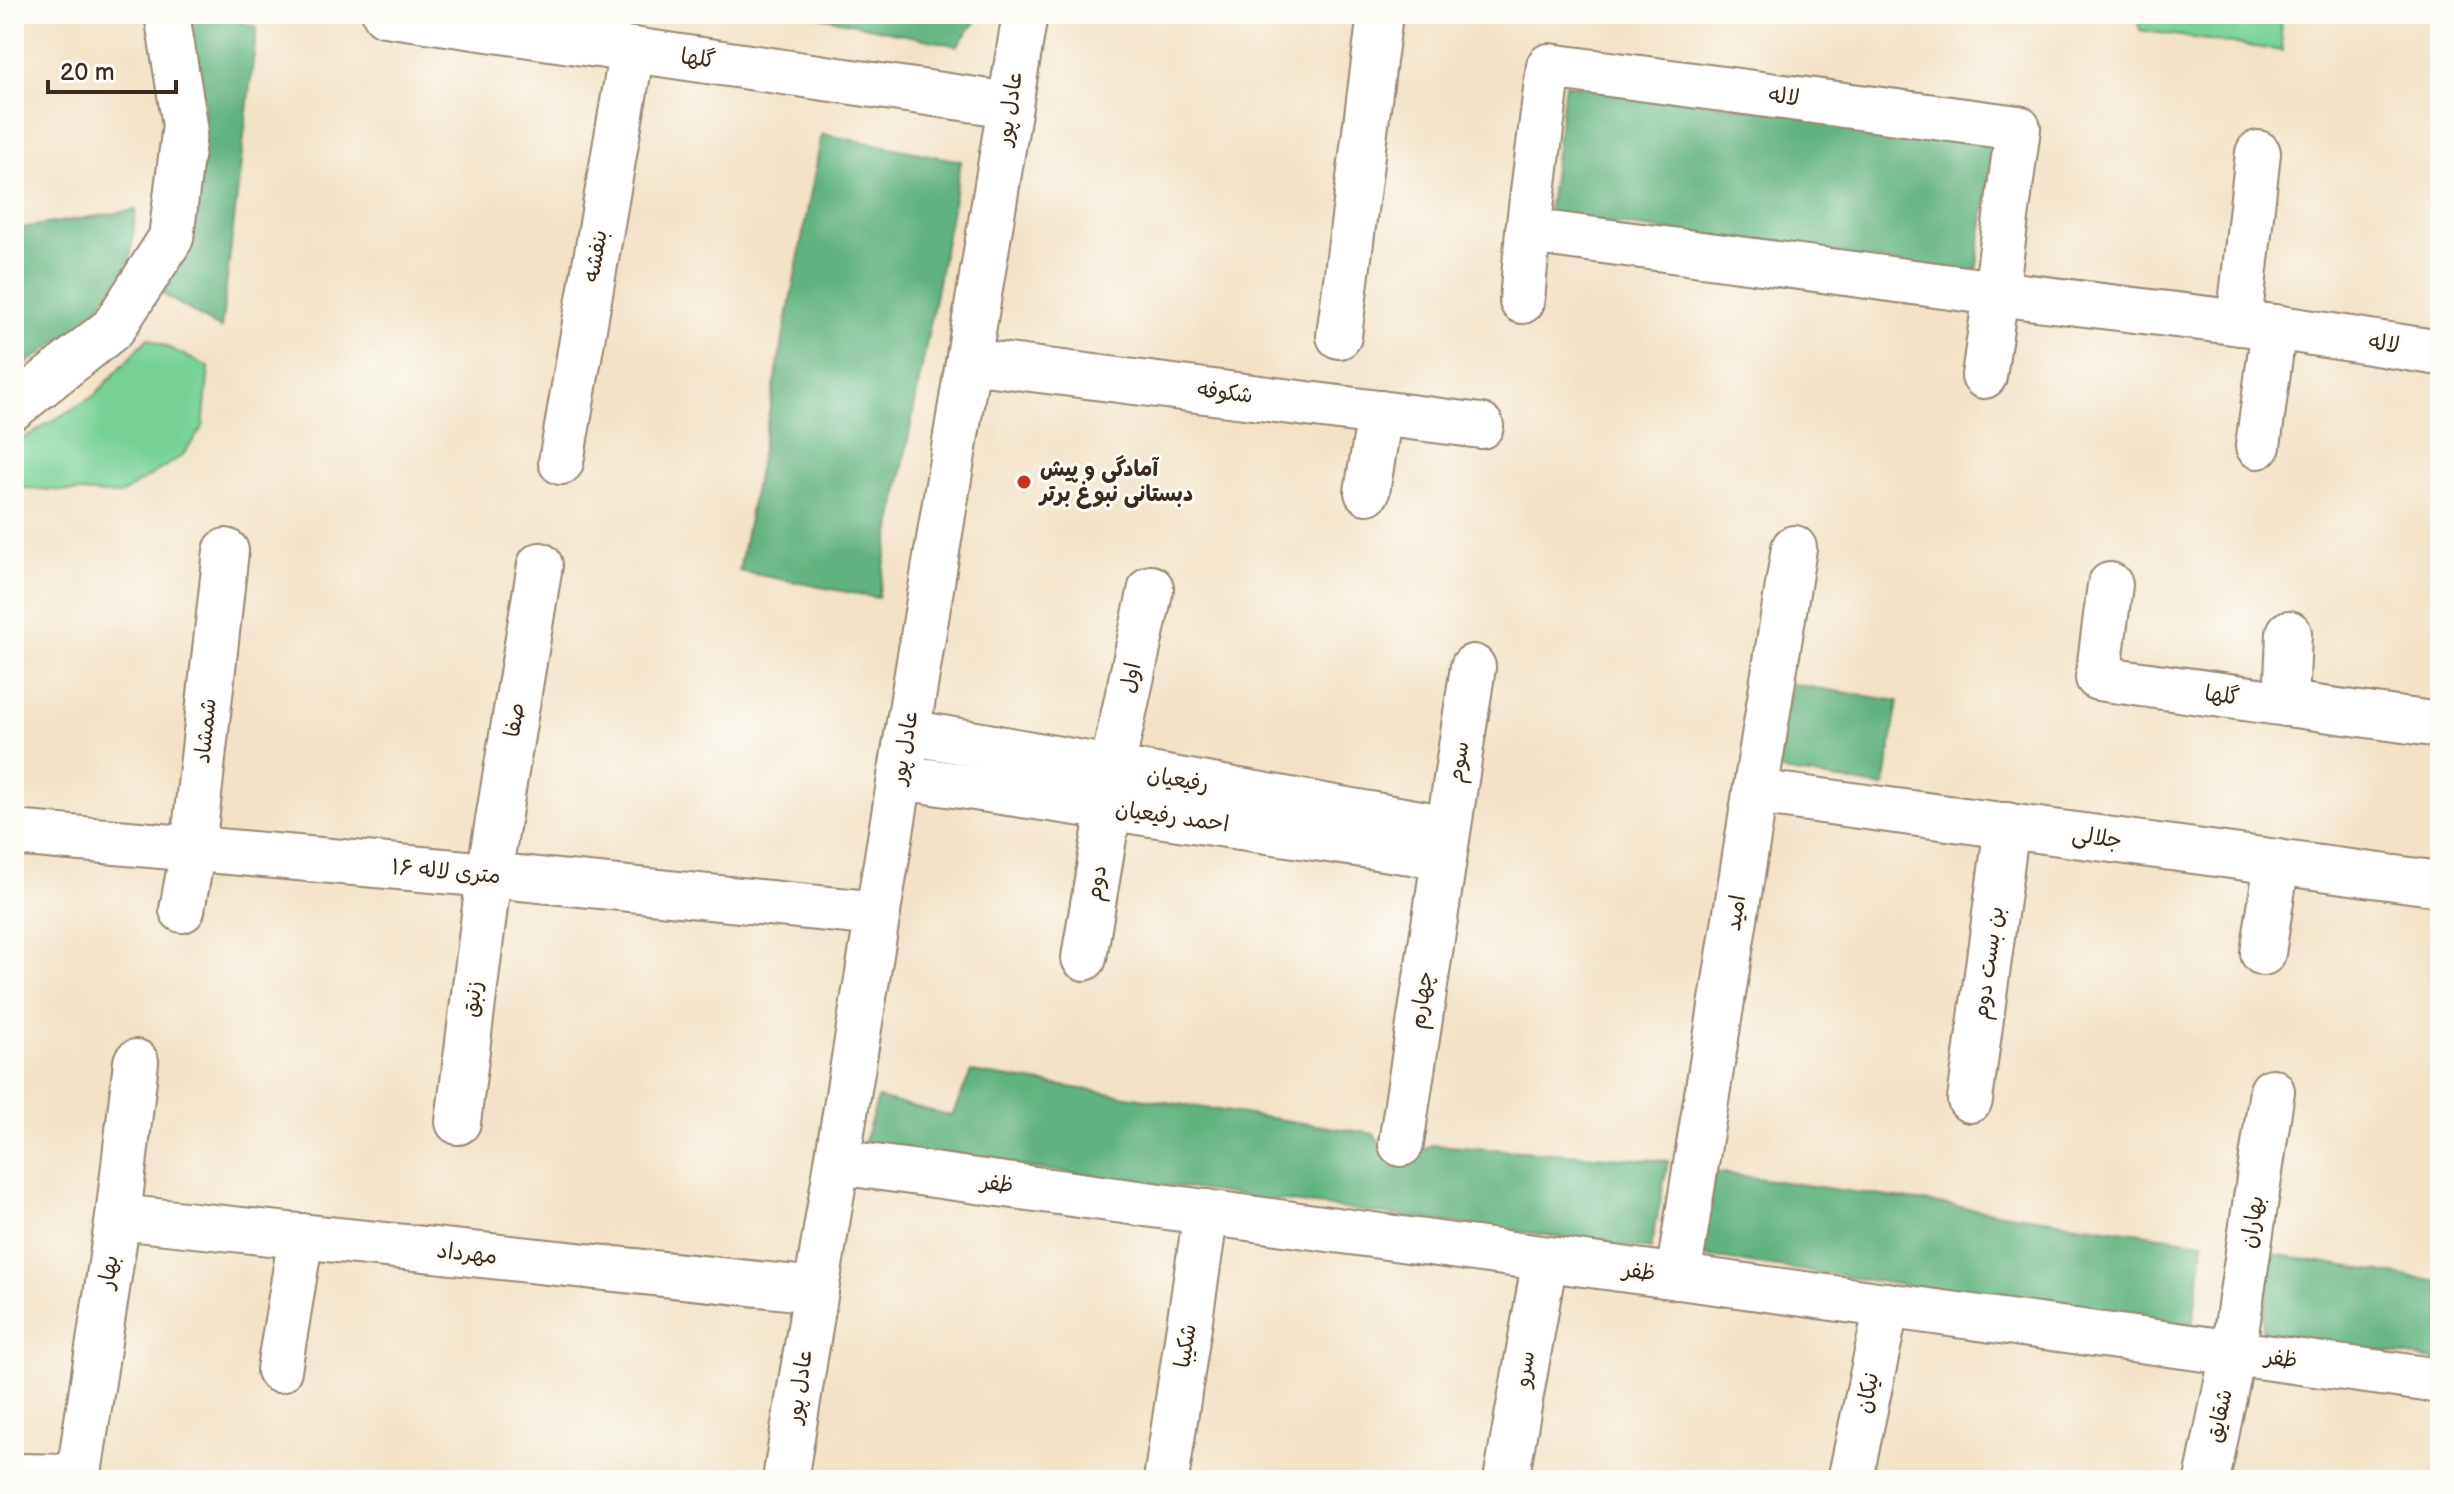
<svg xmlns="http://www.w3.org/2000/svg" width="2454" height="1494" viewBox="0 0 2454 1494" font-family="'Balsamiq Sans','Playpen Sans Arabic',sans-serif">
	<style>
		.green { fill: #76d197; stroke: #587e5a; stroke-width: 2 }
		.forest { fill: #60b380; stroke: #4e6e4f; stroke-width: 2 }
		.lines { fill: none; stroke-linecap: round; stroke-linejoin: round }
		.minor-casing { stroke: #978672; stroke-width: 48 }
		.minor { stroke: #fff; stroke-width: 44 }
		.poi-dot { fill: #c8321e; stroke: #fdfcf7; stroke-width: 3 }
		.labels { text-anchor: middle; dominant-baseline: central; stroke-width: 6; stroke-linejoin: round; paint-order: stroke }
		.street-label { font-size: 22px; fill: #3b2a1e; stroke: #fdfcf7 }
		.poi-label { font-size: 22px; font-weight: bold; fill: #3b2a1e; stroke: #fdfcf7; text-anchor: start }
	</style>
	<rect width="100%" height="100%" fill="#fdfcf7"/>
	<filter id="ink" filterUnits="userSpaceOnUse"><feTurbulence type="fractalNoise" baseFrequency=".0125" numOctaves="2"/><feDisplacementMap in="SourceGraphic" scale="16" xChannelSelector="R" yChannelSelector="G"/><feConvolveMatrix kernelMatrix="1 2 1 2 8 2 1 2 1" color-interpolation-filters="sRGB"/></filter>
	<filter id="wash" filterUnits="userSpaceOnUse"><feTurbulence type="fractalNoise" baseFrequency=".006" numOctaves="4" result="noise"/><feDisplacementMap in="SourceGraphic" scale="32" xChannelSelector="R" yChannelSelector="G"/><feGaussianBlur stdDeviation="1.8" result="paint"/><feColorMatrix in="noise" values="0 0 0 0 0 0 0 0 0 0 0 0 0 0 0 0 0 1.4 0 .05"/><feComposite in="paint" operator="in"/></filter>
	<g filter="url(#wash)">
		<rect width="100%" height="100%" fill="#f3e2c7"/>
		<!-- green -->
		<g class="green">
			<path d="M2136,14h143l4,37 -143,-21z"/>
			<path d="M148,338l61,29 -6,60 -21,29 -63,39 -105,-8v-43l80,-48z"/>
		</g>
		<!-- forest -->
		<g class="forest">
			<path d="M183,14h31l43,13 -36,302 -58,-35 33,-83 9,-111z"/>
			<path d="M807,14h174l-24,32z"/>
			<path d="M1565,84l429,57 -18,132 -428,-58z"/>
			<path d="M822,134l139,27 -83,437 -139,-27z"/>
			<path d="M136,210l-6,51 -38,57 -78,54v-143z"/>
			<path d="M1791,684l107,17 -14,86 -107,-17z"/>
			<path d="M971,1072l403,62 10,15 27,9 20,-13 237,16 -17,88 -788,-103 15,-48 74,18z"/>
			<path d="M1714,1172l490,70 -12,85 -489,-71z"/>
			<path d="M2273,1254l167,28v79l-179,-29z"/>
		</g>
	</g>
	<g filter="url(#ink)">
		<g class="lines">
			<!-- minor casing -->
			<g class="minor-casing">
				<g id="minor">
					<path d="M385,14l625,91"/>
					<path d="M1549,66l469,62 -22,165 -468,-62z"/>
					<path d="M1522,301l6,-70"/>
					<path d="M2239,323l19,-170"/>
					<path d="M1339,336l41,-322"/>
					<path d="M969,361l512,65"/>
					<path d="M1984,376l12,-83 278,34 166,26"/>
					<path d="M14,407l99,-79 58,-90 14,-113 -18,-111"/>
					<path d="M2258,446l16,-119"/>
					<path d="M561,462l71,-412"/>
					<path d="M1367,492l13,-79"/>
					<path d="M2110,585l-12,93 342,47"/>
					<path d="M2286,704l3,-71"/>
					<path d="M908,732l540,96"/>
					<path d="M1112,768l39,-180"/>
					<path d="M900,777l544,80"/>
					<path d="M1755,792l685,92"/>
					<path d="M14,833l475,42 389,39"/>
					<path d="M182,910l11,-61 33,-298"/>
					<path d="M2263,953l14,-91"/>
					<path d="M1084,958l25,-150"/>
					<path d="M1970,1100l37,-275"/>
					<path d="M458,1122l31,-247 51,-310"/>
					<path d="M1401,1144l72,-477"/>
					<path d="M838,1162l1602,219"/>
					<path d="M118,1217l698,73"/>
					<path d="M1678,1277l116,-729"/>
					<path d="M279,1370l22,-134"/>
					<path d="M14,1476l65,1"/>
					<path d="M78,1480l40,-263 18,-155"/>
					<path d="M785,1480l240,-1466"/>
					<path d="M1166,1480l40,-268"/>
					<path d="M1506,1480l39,-221"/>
					<path d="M1850,1480l37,-175"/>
					<path d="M2207,1480l26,-127 39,-262"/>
				</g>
			</g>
			<!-- minor -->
			<use href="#minor" class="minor"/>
		</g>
	</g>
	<!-- markers -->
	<circle class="poi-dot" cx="1024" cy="482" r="8"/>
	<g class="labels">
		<!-- street labels -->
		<g class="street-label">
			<text transform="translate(698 59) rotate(8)">گلها</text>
			<text transform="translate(1784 97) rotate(8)">لاله</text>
			<text transform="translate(1010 108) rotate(-81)">عادل پور</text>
			<text transform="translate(596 256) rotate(-80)">بنفشه</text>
			<text transform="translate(2384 344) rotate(9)">لاله</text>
			<text transform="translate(1225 393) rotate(7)">شکوفه</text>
			<text transform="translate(1131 678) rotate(-78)">اول</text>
			<text transform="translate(2222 696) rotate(8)">گلها</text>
			<text transform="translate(515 720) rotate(-81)">صفا</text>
			<text transform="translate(206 731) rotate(-84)">شمشاد</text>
			<text transform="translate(905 747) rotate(-80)">عادل پور</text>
			<text transform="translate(1459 762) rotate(-81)">سوم</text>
			<text transform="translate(1178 780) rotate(10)">رفیعیان</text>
			<text transform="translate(1172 817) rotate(8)">احمد رفیعیان</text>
			<text transform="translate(2097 838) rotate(8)">جلالی</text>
			<text transform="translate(446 872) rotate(5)">۱۶ متری لاله</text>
			<text transform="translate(1097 883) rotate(-81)">دوم</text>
			<text transform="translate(1736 913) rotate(-81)">امید</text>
			<text transform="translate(1989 963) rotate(-82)">بن بست دوم</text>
			<text transform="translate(473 999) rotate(-83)">زنبق</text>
			<text transform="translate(1422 1000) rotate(-81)">چهارم</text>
			<text transform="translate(997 1184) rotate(8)">ظفر</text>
			<text transform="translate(2253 1222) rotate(-81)">بهاران</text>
			<text transform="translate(467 1254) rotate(6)">مهرداد</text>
			<text transform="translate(109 1272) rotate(-81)">بهار</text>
			<text transform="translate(1639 1272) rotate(8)">ظفر</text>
			<text transform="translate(1186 1346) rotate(-81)">شکیبا</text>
			<text transform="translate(2281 1359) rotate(8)">ظفر</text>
			<text transform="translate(1525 1369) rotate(-80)">سرو</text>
			<text transform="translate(800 1386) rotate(-81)">عادل پور</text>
			<text transform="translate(1868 1393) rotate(-78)">نیکان</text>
			<text transform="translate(2220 1416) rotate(-78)">شقایق</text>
		</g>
		<!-- poi labels -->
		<g class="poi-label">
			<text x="1040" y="469">آمادگی و پیش<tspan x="1040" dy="25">دبستانی نبوغ برتر</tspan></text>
		</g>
	</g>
	<!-- margin -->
	<rect width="2454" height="1494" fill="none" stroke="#fdfcf7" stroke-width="48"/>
	<!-- scale -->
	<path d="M48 80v12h128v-12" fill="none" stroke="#3b2a1e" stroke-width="4"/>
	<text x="60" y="80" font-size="24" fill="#3b2a1e" stroke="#fdfcf7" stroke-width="6" paint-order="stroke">20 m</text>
</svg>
